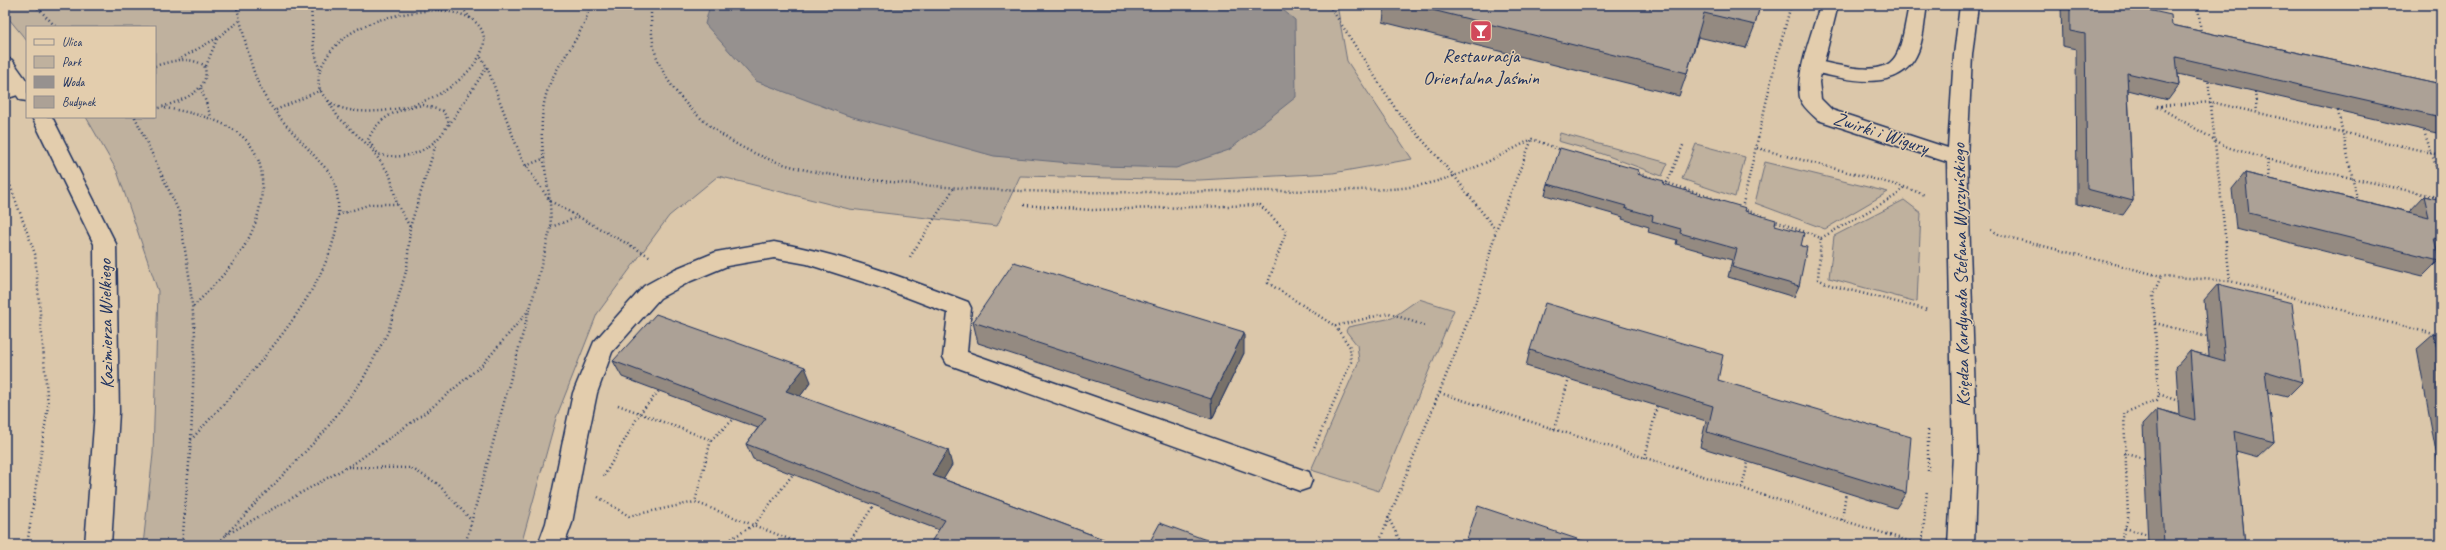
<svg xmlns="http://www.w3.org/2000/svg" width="2446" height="550" viewBox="0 0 2446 550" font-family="Caveat,sans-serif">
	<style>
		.green { fill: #bfb19e; stroke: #6d707e }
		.water { fill: #96918f; stroke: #656a7b }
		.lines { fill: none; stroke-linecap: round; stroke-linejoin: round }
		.lane-casing { stroke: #1b2f5e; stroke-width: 3 }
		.street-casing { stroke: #1b2f5e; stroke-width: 3 }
		.path { stroke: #1b2f5e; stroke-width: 2.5; stroke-dasharray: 1 3; stroke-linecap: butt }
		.lane { fill: #e3cdad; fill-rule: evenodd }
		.street { fill: #e3cdad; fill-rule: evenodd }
		.wall { fill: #948a81; stroke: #1b2f5e }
		.shaded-wall { fill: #787169; stroke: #1b2f5e }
		.building { fill: #aca196; stroke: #1b2f5e }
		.labels { text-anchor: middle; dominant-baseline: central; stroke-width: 3; stroke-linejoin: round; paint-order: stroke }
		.poi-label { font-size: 19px; fill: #1b2f5e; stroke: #e3cdad }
		.street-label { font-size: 19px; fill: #1b2f5e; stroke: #e3cdad }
	</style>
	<rect width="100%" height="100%" fill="#dbc7aa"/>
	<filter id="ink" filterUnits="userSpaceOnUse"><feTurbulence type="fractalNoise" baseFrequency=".025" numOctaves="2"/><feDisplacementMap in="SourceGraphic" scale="8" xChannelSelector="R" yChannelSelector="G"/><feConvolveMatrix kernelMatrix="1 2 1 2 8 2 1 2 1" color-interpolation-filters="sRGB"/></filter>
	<g filter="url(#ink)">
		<!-- green -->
		<g class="green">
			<path d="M5,5h1332l10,56 65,98 -79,14 -134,7 -179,-4 -23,50 -148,-17 -131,-33 -49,40 -72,98 -41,104 -35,127h-378l10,-91 5,-163 -41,-120 -31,-54h69v-90h-128v14l-22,-27z"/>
			<path d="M1560,133l108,30 -6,13 -62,-23 -42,-12z"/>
			<path d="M1696,144l49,13 -10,40 -53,-18z"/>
			<path d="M1765,162l123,30 -63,37 -70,-26z"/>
			<path d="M1904,200l17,13 -4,89 -88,-24 5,-42z"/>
			<path d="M1419,299l35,11 -75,181 -68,-21 48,-109 -2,-16 -11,-14 2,-4 44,-9z"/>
		</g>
		<!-- water -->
		<path class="water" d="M710,5h567l18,15 1,77 -67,53 -53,18 -74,-2 -108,-10 -148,-41 -90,-34 -51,-57z"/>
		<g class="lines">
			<!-- lane casing -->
			<g class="lane-casing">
				<g id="lane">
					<path d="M1909,5h18c-3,16 -3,36 -11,51 -19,38 -71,23 -103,16l-7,-2 -3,-4 3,-4c10,-3 20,1 30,3 65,12 62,-5 73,-60z"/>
					<path d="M21,81l6,1v10l-22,7v-13z"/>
					<path d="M774,242c67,12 131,36 194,60l3,6 -4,44 342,120 3,8 -3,8 -9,3 -353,-127 -4,-7 5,-44 -63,-24 -78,-25 -33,-6 -47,8 -36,15 -31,17 -48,54 -15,41 -10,48 -3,7 -9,3 -9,-3 -3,-7 10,-48 21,-51 50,-56 31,-17 41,-17z"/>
				</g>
			</g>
			<!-- street casing -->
			<g class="street-casing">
				<g id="street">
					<path d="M1820,5h18l-19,77 2,17 11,11 116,38 6,-93 6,-50h18l-6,50 -5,103 10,297 -3,90h-26l5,-90 -6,-293 -129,-42c-5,-5 -14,-12 -17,-19 -8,-22 13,-73 19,-96z"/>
					<path d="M5,58l7,2 15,21v20l-7,-1 -15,-22z"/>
					<path d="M32,117h20l64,127 3,168 -8,133h-26l10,-133 -1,-168z"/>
					<path d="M575,431l9,3 3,7 -15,82 -8,22h-26l8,-22 17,-82 3,-7z"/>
				</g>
			</g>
			<!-- path -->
			<g class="path">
				<path d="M35,5l21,22"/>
				<path d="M311,5l2,38 6,26"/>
				<path d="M460,5l11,14"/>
				<path d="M590,5c-6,27 -23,46 -36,70 -21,39 -10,85 -4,126l101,56"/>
				<path d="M651,5c0,19 0,40 8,58 17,39 57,73 95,90 46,21 99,25 148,30 105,11 212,10 318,8 57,0 114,0 171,-2 52,-3 96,-26 141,-50l29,11"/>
				<path d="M1329,5l68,106 58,66 40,52"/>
				<path d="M2198,5l3,29"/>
				<path d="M438,10c11,2 23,3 32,8 36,23 -6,62 -29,75 -18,10 -39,16 -60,18 -15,1 -35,1 -48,-7 -32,-20 -4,-57 18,-71 26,-16 56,-21 87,-23z"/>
				<path d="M178,60l39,-22 22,-17"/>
				<path d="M155,66c17,-5 32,-10 49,-1 10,27 -29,38 -49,44"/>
				<path d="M206,66l11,-27"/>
				<path d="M2208,78l22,203"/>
				<path d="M201,88l10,29"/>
				<path d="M2255,92l2,20"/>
				<path d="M423,105l20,6 6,11c-13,28 -42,40 -71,32l-10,-14c10,-24 31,-31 55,-35z"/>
				<path d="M2157,106l70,41 40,12 174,39"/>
				<path d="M2157,106l54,-4 230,53"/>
				<path d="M165,108c48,8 101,22 97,82 -1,19 -7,38 -17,55 -14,24 -34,43 -53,63"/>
				<path d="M276,110l45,-20"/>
				<path d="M2338,111l20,92"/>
				<path d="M135,117l44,95 10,63 6,58 -4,107 -9,105"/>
				<path d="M449,125l38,-58"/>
				<path d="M2424,131l17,50"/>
				<path d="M1757,148l147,39 21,8"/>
				<path d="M2267,159l3,23"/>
				<path d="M526,166l19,-8"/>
				<path d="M5,171l30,83 13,152 -21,139"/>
				<path d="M1635,172l20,7"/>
				<path d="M1662,181l59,20"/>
				<path d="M1667,183l17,-40"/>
				<path d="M1024,205l68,5 168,-5 26,26 -18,52 67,43 15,21 1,15 -38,88"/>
				<path d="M1742,208l32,-140 17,-63"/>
				<path d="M1743,209l23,8"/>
				<path d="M338,215l33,-11h26"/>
				<path d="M1773,220l48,18 -3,41 12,6 98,25"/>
				<path d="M410,227l26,-83"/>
				<path d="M551,227l27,-10"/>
				<path d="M1991,230l9,5 161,41 69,5 211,55"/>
				<path d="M1821,238l76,-43 7,-8"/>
				<path d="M910,257l44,-69"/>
				<path d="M2155,323l53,14"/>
				<path d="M1335,326l54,-13 36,13"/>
				<path d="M1440,393l481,152"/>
				<path d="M2159,394l19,7"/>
				<path d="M618,405l93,35 -16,62 109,43"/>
				<path d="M1554,429l15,-50"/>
				<path d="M1928,430v43"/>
				<path d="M191,440c50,-57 174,-177 142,-261 -2,-7 -10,-13 -15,-19 -16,-19 -37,-38 -51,-60 -17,-27 -22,-64 -31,-95"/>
				<path d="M711,440l23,-21"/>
				<path d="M2124,453l21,6"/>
				<path d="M1645,458l12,-52"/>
				<path d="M348,467l63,1 27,16 33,36"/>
				<path d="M604,476l36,-63 19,-22"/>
				<path d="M1742,488l6,-26"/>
				<path d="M598,497l31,19 66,-14"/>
				<path d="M1388,517l14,28"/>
				<path d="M1842,520l4,-28"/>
				<path d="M2125,528l23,7"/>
				<path d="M226,535l130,-73 74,-53 53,-45 47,-55 21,-82 -1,-26 -28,-41 -35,-93 -7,-11"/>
				<path d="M216,545l108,-113 39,-53 25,-47 19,-64 3,-41 -13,-23 -7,-29 -20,-28 -32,-30 -11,-18"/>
				<path d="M465,545l64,-234"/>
				<path d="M721,545l33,-20 39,-51"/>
				<path d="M847,545l27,-40"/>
				<path d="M1378,545l102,-254 16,-61 36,-91"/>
				<path d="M1922,545l5,-55"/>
				<path d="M2120,545l8,-27 -4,-105 33,-13 2,-6 -6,-99 8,-19"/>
			</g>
			<!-- lane -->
			<use href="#lane" class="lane"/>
			<!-- street -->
			<use href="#street" class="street"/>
		</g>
		<!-- wall -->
		<g class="wall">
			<path d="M1385,5h375l-5,20 -9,23 -48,-11 -11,36 -8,23 -296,-74z"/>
			<path d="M2061,5h64l47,20 269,59v50l-263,-60 1,11 -11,15 -40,-10 5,111 -10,14 -46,-11 -1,-155 -14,-3z"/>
			<path d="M2245,173l164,39 15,-16 17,4v60l-2,-1v1l-16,16 -187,-47 -4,-40z"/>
			<path d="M1637,174l26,10 82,27 30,14 26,21 -2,40 -5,11 -66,-20 4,-17 -56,-16 1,-4 -29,-8 1,-5 -27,-8 1,-2 -78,-22 3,-11z"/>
			<path d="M2218,284l84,98 -15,15 -20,-5 7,50 -16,15 -22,-6 9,94h-97l-5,-121 14,-15 22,6 -3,-48 14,-16 19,5 -5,-56z"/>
			<path d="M973,322l271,31 -32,66 -234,-76z"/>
			<path d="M2434,334l7,2v143l-24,-130z"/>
			<path d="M1530,350l188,30 188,113 -10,15 -196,-61 6,-26 -180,-55z"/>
			<path d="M613,361l198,21 -11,14 152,69 -9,14 176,66 -180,-15 -186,-71 -7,-15 12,-16 -136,-51z"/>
		</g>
		<!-- shaded-wall -->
		<g class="shaded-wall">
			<path d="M1244,332v21l-32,66 -1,-20z"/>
			<path d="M805,367l6,15 -19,25 -6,-16z"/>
			<path d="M948,450l4,15 -15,25 -5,-15z"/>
		</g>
		<!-- building -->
		<g class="building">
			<path d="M1412,5h348l-5,20 -51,-12 -17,60z"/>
			<path d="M2070,5h55l46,10 1,10 269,59v33l-265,-60 3,28 -52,-12 6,128 -46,-12 -2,-155 -15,-3z"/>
			<path d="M1560,148l78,22 -1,4 27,7 -1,3 83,24 -1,3 31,9 -1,5 29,8 -3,13 6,1 -8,39 -67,-19 5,-18 -57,-16 1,-4 -29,-8 1,-5 -28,-8 1,-2 -78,-22z"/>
			<path d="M2245,173l184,44 -5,-21 17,4v40l-7,-2 5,22 -190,-47z"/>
			<path d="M1014,262l230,70 -33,67 -238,-77z"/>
			<path d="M2218,284l74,19 10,79 -37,-11 9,71 -40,-11 11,114h-81l-7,-136 38,11 -5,-69 35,10z"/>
			<path d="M1545,303l178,52 -5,25 193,57 -5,56 -199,-61 6,-26 -183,-56z"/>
			<path d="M656,314l149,53 -19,24 162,59 -16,25 187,70h-190l16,-25 -199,-76 20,-26 -153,-57z"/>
			<path d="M2434,334l7,2v37z"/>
			<path d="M1478,506l117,39h-130z"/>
			<path d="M1160,523l60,22h-72z"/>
		</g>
	</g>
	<!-- icons -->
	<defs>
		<g id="bar-square" transform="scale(1.15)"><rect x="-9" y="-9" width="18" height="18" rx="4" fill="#d1495b" stroke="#e3cdad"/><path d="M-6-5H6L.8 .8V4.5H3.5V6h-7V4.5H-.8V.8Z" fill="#fff"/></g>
	</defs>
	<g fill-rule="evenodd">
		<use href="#bar-square" x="1481" y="31"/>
	</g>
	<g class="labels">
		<!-- poi labels -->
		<g class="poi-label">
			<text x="1481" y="56">Restauracja<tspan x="1481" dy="22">Orientalna Jaśmin</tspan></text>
		</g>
		<!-- street labels -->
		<g class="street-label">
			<text transform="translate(1881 133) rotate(18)">Żwirki i Wigury</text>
			<text transform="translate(1961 275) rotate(-91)">Księdza Kardynała Stefana Wyszyńskiego</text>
			<text transform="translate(106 324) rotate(-91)">Kazimierza Wielkiego</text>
		</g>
	</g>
	<!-- margin -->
	<rect width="2446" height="550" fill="none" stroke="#e3cdad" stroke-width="20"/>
	<rect x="10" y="10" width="2426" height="530" fill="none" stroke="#1b2f5e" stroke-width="1.5" filter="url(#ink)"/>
	<!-- legend -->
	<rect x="26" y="26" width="130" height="92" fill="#e3cdad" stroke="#938e8d"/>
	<rect x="34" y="39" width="20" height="6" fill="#e3cdad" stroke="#938e8d"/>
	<text x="62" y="46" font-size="12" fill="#1b2f5e">Ulica</text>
	<rect x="34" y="56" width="20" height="12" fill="#bfb19e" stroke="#938e8d"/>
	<text x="62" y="66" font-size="12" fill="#1b2f5e">Park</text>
	<rect x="34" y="76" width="20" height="12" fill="#96918f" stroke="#938e8d"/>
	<text x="62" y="86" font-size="12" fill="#1b2f5e">Woda</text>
	<rect x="34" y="96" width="20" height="12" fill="#aca196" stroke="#938e8d"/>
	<text x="62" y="106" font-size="12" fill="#1b2f5e">Budynek</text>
</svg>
